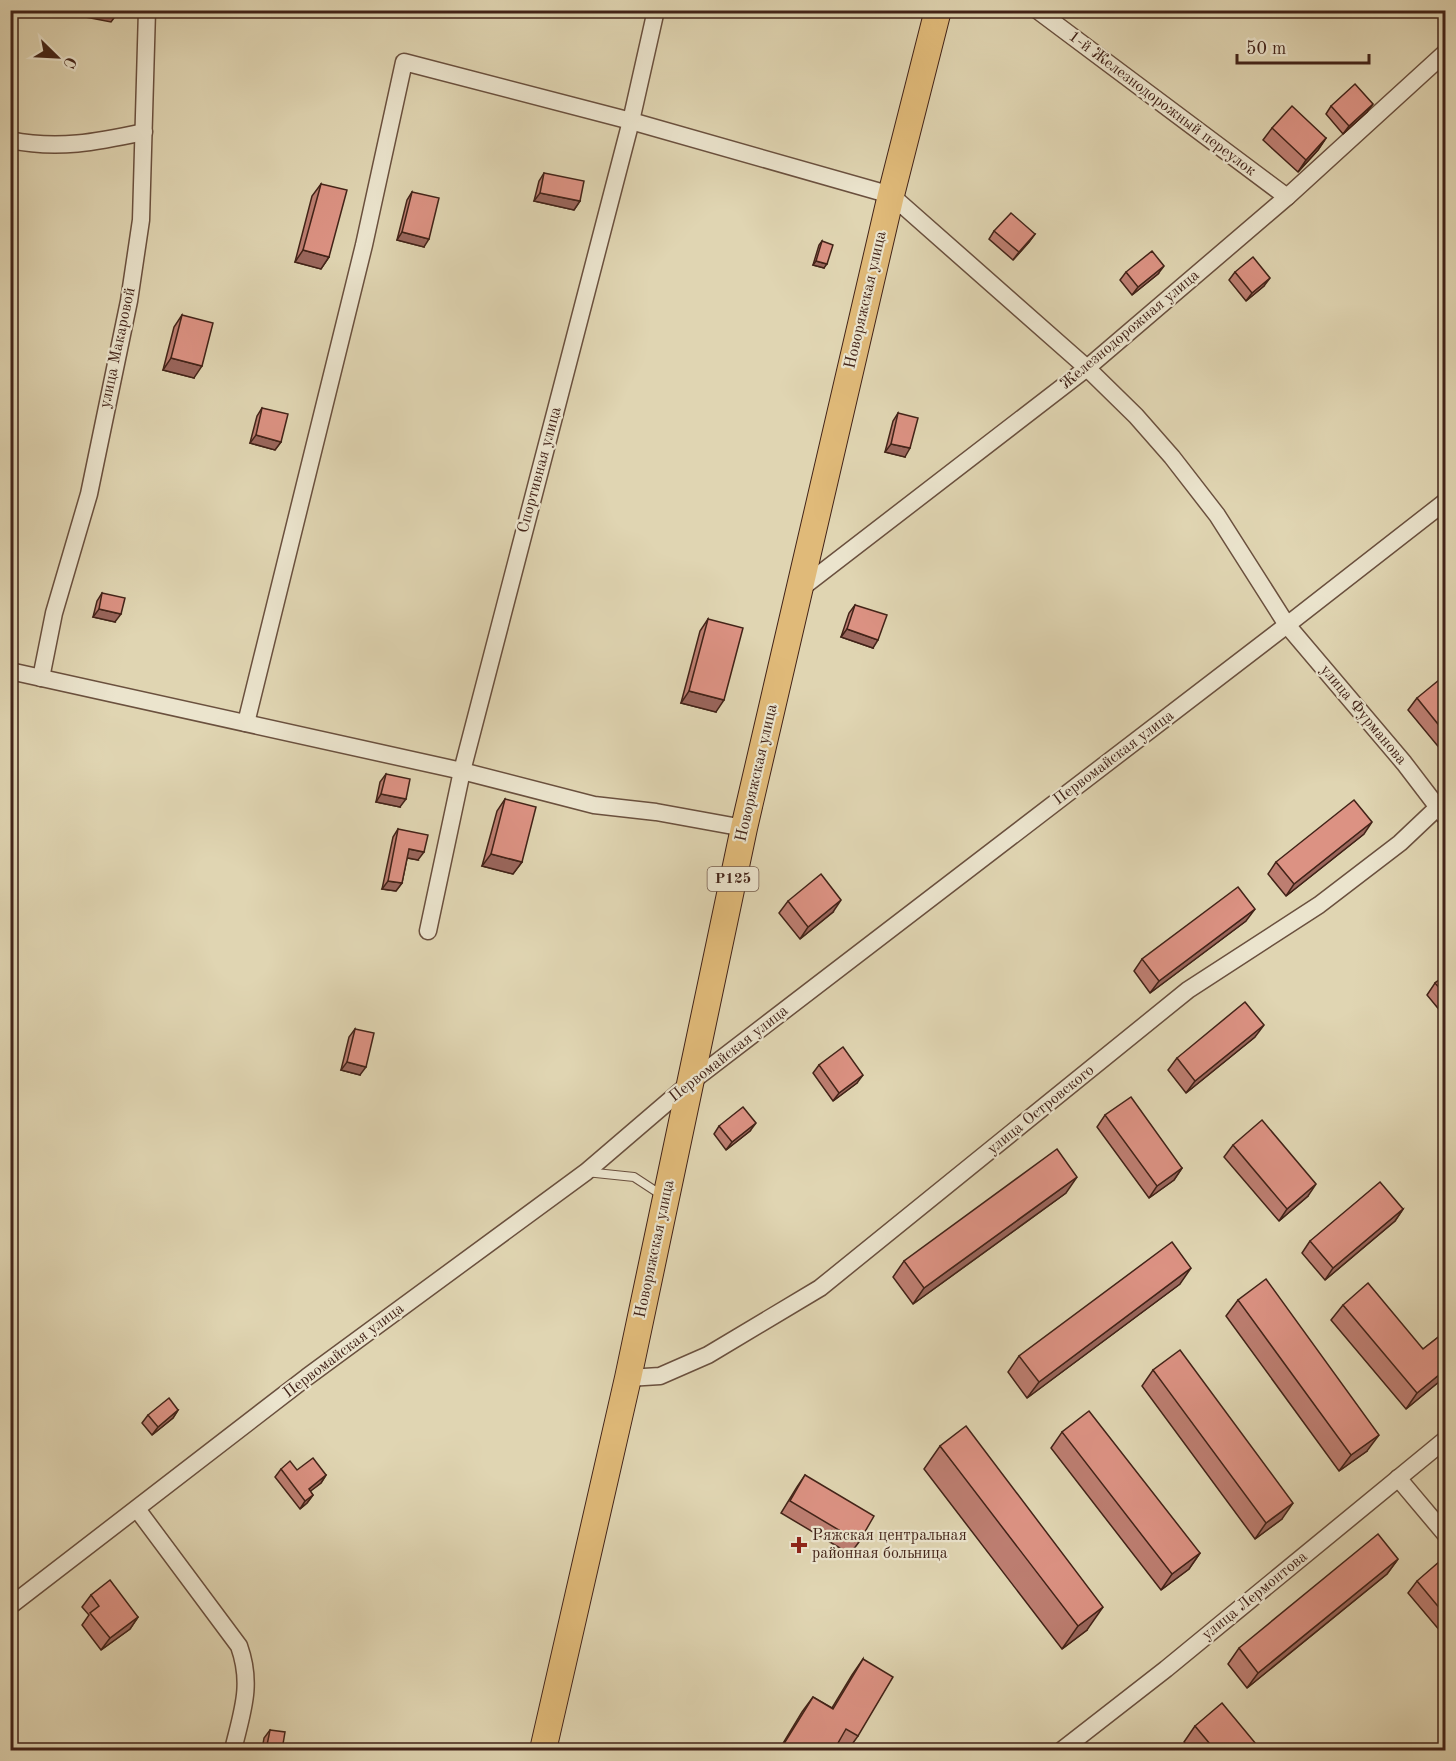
<svg xmlns="http://www.w3.org/2000/svg" width="1456" height="1761" viewBox="0 0 1456 1761" font-family="'Old Standard TT',serif">
	<style>
		.lines { fill: none; stroke-linecap: round; stroke-linejoin: round }
		.service-casing { stroke: #6a503e; stroke-width: 10 }
		.minor-casing { stroke: #6a503e; stroke-width: 19 }
		.primary-casing { stroke: #422318; stroke-width: 28 }
		.service { stroke: #ebe4cd; stroke-width: 8 }
		.minor { stroke: #ebe4cd; stroke-width: 16 }
		.primary { stroke: #e0ba79; stroke-width: 26 }
		.wall { fill: #bd7e71; stroke: #422318; stroke-width: 1.5 }
		.shaded-wall { fill: #9a665c; stroke: #422318; stroke-width: 1.5 }
		.building { fill: #dc9283; stroke: #422318; stroke-width: 1.5 }
		.poi-dot { fill: #8f2418; stroke: #ebe4cd; stroke-width: 2 }
		.labels { text-anchor: middle; dominant-baseline: central; stroke-width: 4.5; stroke-linejoin: round; paint-order: stroke }
		.shield { fill: #ebe4cd; stroke: #755d4e; stroke-width: 1.5 }
		.shield-label { font-size: 15px; font-weight: bold; fill: #422318 }
		.street-label { font-size: 16px; fill: #422318; stroke: #ebe4cd }
		.poi-label { font-size: 16px; fill: #422318; stroke: #ebe4cd; text-anchor: start }
	</style>
	<rect width="100%" height="100%" fill="#e0d5b2"/>
	<filter id="stains"><feTurbulence type="fractalNoise" baseFrequency=".00333" numOctaves="4"/><feColorMatrix values="0 0 0 0 .2 0 0 0 0 .09 0 0 0 0 .02 0 0 0 .5 -.17"/></filter>
	<radialGradient id="worn" r=".72"><stop offset=".6" stop-color="#630" stop-opacity="0"/><stop offset="1" stop-color="#630" stop-opacity=".3"/></radialGradient>
	<g class="lines">
		<!-- service casing -->
		<g class="service-casing">
			<path id="service" d="M586,1172l48,5 29,19"/>
		</g>
		<!-- minor casing -->
		<g class="minor-casing">
			<g id="minor">
				<path d="M1037,10l250,187"/>
				<path d="M10,140c48,10 87,2 134,-8"/>
				<path d="M799,590l288,-222 200,-171 159,-145"/>
				<path d="M10,671l452,100 132,34 62,7 88,16"/>
				<path d="M41,678l13,-65 35,-119 40,-193 12,-81 6,-210"/>
				<path d="M246,723l118,-478 40,-183 227,59 260,74 196,173 49,48 36,41 45,58 70,110 117,138 42,55"/>
				<path d="M428,931l34,-160 169,-650 25,-111"/>
				<path d="M628,1378l32,-2 48,-21 112,-67 368,-298 131,-85 81,-62 37,-35"/>
				<path d="M1398,1478l48,57"/>
				<path d="M137,1509l102,137c14,39 3,66 -6,104"/>
				<path d="M10,1606l297,-229 279,-205 105,-90 596,-457 159,-124"/>
				<path d="M1062,1750l104,-81 280,-230"/>
			</g>
		</g>
		<!-- primary casing -->
		<g class="primary-casing">
			<path id="primary" d="M543,1750l85,-372 116,-550 147,-633 47,-185"/>
		</g>
		<!-- service -->
		<use href="#service" class="service"/>
		<!-- minor -->
		<use href="#minor" class="minor"/>
		<!-- primary -->
		<use href="#primary" class="primary"/>
	</g>
	<!-- wall -->
	<g class="wall">
		<path d="M1331,106l36,6 -24,22 -17,-20z"/>
		<path d="M1272,128l54,10 -8,12 -20,22 -35,-32z"/>
		<path d="M544,173l36,28 -6,9 -40,-9 5,-20z"/>
		<path d="M321,184l8,73 -8,12 -26,-7 17,-66z"/>
		<path d="M412,192l12,55 -27,-7 10,-40z"/>
		<path d="M994,231l41,3 -6,8 -16,18 -24,-21z"/>
		<path d="M822,241l2,27 -11,-3 6,-20z"/>
		<path d="M1126,272l32,2 -26,21 -12,-15z"/>
		<path d="M1235,272l29,14 -18,15 -17,-21z"/>
		<path d="M182,315l12,63 -31,-8 11,-43z"/>
		<path d="M262,408l19,34 -6,8 -25,-7 7,-27z"/>
		<path d="M898,413l7,44 -20,-5 8,-31z"/>
		<path d="M102,593l13,29 -22,-5 4,-16z"/>
		<path d="M855,605l18,43 -32,-11 8,-24z"/>
		<path d="M708,619l8,93 -35,-9 19,-72z"/>
		<path d="M1446,688v68l-38,-46 9,-12z"/>
		<path d="M386,774l14,33 -24,-5 4,-20z"/>
		<path d="M505,799l17,63 -9,12 -31,-8 15,-55z"/>
		<path d="M398,829l20,31 -11,-2 -5,25 -6,8 -14,-2 11,-52z"/>
		<path d="M1364,834l-78,62 -18,-22 8,-12z"/>
		<path d="M788,901l45,11 -33,27 -21,-26z"/>
		<path d="M1246,921l-96,72 -16,-22 8,-12z"/>
		<path d="M1446,975v43l-19,-23 8,-12z"/>
		<path d="M355,1029l5,46 -19,-5 8,-33z"/>
		<path d="M1255,1037l-69,56 -18,-23 9,-12z"/>
		<path d="M819,1065l38,18 -24,18 -20,-28z"/>
		<path d="M1105,1115l77,53 -8,12 -25,18 -52,-71z"/>
		<path d="M719,1126l31,5 -24,19 -12,-16z"/>
		<path d="M1233,1145l75,51 -29,25 -55,-64z"/>
		<path d="M1066,1193l-153,111 -20,-27 11,-16z"/>
		<path d="M1403,1209l-8,12 -70,59 -23,-27 8,-12z"/>
		<path d="M1180,1284l-153,114 -19,-26 11,-16z"/>
		<path d="M1238,1300l129,151 -28,20 -113,-155z"/>
		<path d="M1343,1305l80,44 23,-18v45l-40,33 -75,-89z"/>
		<path d="M1153,1370l129,149 -27,20 -113,-153z"/>
		<path d="M178,1410l-5,8 -21,17 -10,-12 6,-8z"/>
		<path d="M1062,1432l138,121 -11,16 -28,21 -110,-142z"/>
		<path d="M940,1446l147,184 -25,19 -138,-180z"/>
		<path d="M281,1469l16,1 29,5 -5,8 -11,8 3,4 -6,8 -7,6 -25,-32z"/>
		<path d="M805,1475l54,67 -9,12 -69,-41 16,-26z"/>
		<path d="M1398,1559l-11,15 -140,114 -19,-24 11,-16z"/>
		<path d="M1446,1568v70l-38,-45 9,-12z"/>
		<path d="M91,1595l47,22 -8,12 -29,21 -19,-25 7,-10 -7,-8z"/>
		<path d="M863,1659l-5,77 -10,14h-3l-8,-4 -3,4h-55l23,-38 11,-15 19,11 20,-33z"/>
		<path d="M1195,1726l66,24h-70l-7,-8z"/>
		<path d="M270,1730l12,20h-20l2,-12z"/>
	</g>
	<!-- shaded-wall -->
	<g class="shaded-wall">
		<path d="M84,10h15l18,4 -6,8 -31,-6z"/>
		<path d="M1373,104l-6,8 -24,22 6,-8z"/>
		<path d="M1326,138l-8,12 -20,22 8,-12z"/>
		<path d="M540,193l40,8 -6,9 -40,-9z"/>
		<path d="M402,232l27,7 -5,8 -27,-7z"/>
		<path d="M1035,234l-6,8 -16,18 6,-8z"/>
		<path d="M303,250l26,7 -8,12 -26,-7z"/>
		<path d="M816,261l11,3 -3,4 -11,-3z"/>
		<path d="M1164,266l-6,8 -26,21 6,-8z"/>
		<path d="M1270,278l-6,8 -18,15 6,-8z"/>
		<path d="M171,358l31,8 -8,12 -31,-8z"/>
		<path d="M256,435l25,7 -6,8 -25,-7z"/>
		<path d="M891,444l19,4 -5,9 -20,-5z"/>
		<path d="M99,609l22,5 -6,8 -22,-5z"/>
		<path d="M847,629l31,11 -5,8 -32,-11z"/>
		<path d="M689,691l35,9 -8,12 -35,-9z"/>
		<path d="M381,794l25,5 -6,8 -24,-5z"/>
		<path d="M1372,822l-8,12 -78,62 8,-12z"/>
		<path d="M409,849l15,3 -6,8 -15,-3z"/>
		<path d="M491,854l31,8 -9,12 -31,-8z"/>
		<path d="M388,881l14,2 -6,8 -14,-2z"/>
		<path d="M841,900l-8,12 -33,27 8,-12z"/>
		<path d="M1255,909l-9,12 -96,72 9,-12z"/>
		<path d="M1264,1025l-9,12 -69,56 9,-12z"/>
		<path d="M347,1062l19,5 -6,8 -19,-5z"/>
		<path d="M863,1075l-6,8 -24,18 6,-8z"/>
		<path d="M756,1123l-6,8 -24,19 6,-8z"/>
		<path d="M1182,1168l-8,12 -25,18 8,-12z"/>
		<path d="M1077,1177l-11,16 -153,111 11,-16z"/>
		<path d="M1316,1184l-8,12 -29,25 8,-12z"/>
		<path d="M1403,1209l-8,12 -70,59 8,-12z"/>
		<path d="M1191,1268l-11,16 -153,114 12,-16z"/>
		<path d="M1446,1369v7l-40,33 11,-16z"/>
		<path d="M178,1410l-5,8 -21,17 6,-8z"/>
		<path d="M1379,1435l-12,16 -28,20 12,-16z"/>
		<path d="M326,1475l-5,8 -18,14 6,-8z"/>
		<path d="M313,1495l-6,8 -7,6 5,-8z"/>
		<path d="M1293,1503l-11,16 -27,20 11,-16z"/>
		<path d="M1200,1553l-11,16 -28,21 11,-16z"/>
		<path d="M1398,1559l-11,15 -140,114 11,-15z"/>
		<path d="M1103,1607l-16,23 -25,19 16,-23z"/>
		<path d="M138,1617l-8,12 -29,21 9,-12z"/>
	</g>
	<!-- building -->
	<g class="building">
		<path d="M99,10h19l-1,4z"/>
		<path d="M1355,84l18,20 -24,22 -18,-20z"/>
		<path d="M1292,106l34,32 -20,22 -34,-32z"/>
		<path d="M544,173l40,8 -4,20 -40,-8z"/>
		<path d="M321,184l26,6 -18,67 -26,-7z"/>
		<path d="M412,192l27,6 -10,41 -27,-7z"/>
		<path d="M1011,213l24,21 -16,18 -25,-21z"/>
		<path d="M822,241l11,4 -6,19 -11,-3z"/>
		<path d="M1152,251l12,15 -26,21 -12,-15z"/>
		<path d="M1253,257l17,21 -18,15 -17,-21z"/>
		<path d="M182,315l31,8 -11,43 -31,-8z"/>
		<path d="M262,408l26,6 -7,28 -25,-7z"/>
		<path d="M898,413l20,5 -8,30 -19,-4z"/>
		<path d="M102,593l23,5 -4,16 -22,-5z"/>
		<path d="M855,605l32,10 -9,25 -31,-11z"/>
		<path d="M708,619l35,9 -19,72 -35,-9z"/>
		<path d="M1439,680l7,8v46l-29,-36z"/>
		<path d="M386,774l24,5 -4,20 -25,-5z"/>
		<path d="M505,799l31,8 -14,55 -31,-8z"/>
		<path d="M1354,800l18,22 -78,62 -18,-22z"/>
		<path d="M398,829l30,6 -4,17 -15,-3 -7,34 -14,-2z"/>
		<path d="M821,874l20,26 -33,27 -20,-26z"/>
		<path d="M1238,887l17,22 -96,72 -17,-22z"/>
		<path d="M1446,975v21l-11,-13z"/>
		<path d="M1245,1002l19,23 -69,56 -18,-23z"/>
		<path d="M355,1029l19,4 -8,34 -19,-5z"/>
		<path d="M843,1047l20,28 -24,18 -20,-28z"/>
		<path d="M1131,1097l51,71 -25,18 -52,-71z"/>
		<path d="M743,1107l13,16 -24,19 -13,-16z"/>
		<path d="M1262,1120l54,64 -29,25 -54,-64z"/>
		<path d="M1057,1149l20,28 -153,111 -20,-27z"/>
		<path d="M1380,1182l23,27 -70,59 -23,-27z"/>
		<path d="M1172,1242l19,26 -152,114 -20,-26z"/>
		<path d="M1266,1279l113,156 -28,20 -113,-155z"/>
		<path d="M1368,1283l55,66 23,-18v38l-29,24 -74,-88z"/>
		<path d="M1180,1350l113,153 -27,20 -113,-153z"/>
		<path d="M169,1398l9,12 -20,17 -10,-12z"/>
		<path d="M1089,1411l111,142 -28,21 -110,-142z"/>
		<path d="M966,1426l137,181 -25,19 -138,-180z"/>
		<path d="M313,1458l13,17 -17,14 4,6 -8,6 -24,-32 9,-8 7,9z"/>
		<path d="M805,1475l69,41 -15,26 -69,-41z"/>
		<path d="M1378,1534l20,25 -140,114 -19,-25z"/>
		<path d="M1440,1561l6,7v48l-29,-35z"/>
		<path d="M110,1580l28,37 -28,21 -20,-25 9,-7 -8,-11z"/>
		<path d="M863,1659l30,18 -35,59 -12,-7 -12,21h-54l33,-53 20,12z"/>
		<path d="M1222,1703l39,47h-46l-20,-24z"/>
		<path d="M270,1730l15,2 -3,18h-16z"/>
	</g>
	<!-- markers -->
	<path class="poi-dot" d="M796 1536h6v6h6v6h-6v6h-6v-6h-6v-6h6z"/>
	<g class="labels">
		<!-- shield labels -->
		<rect class="shield" x="707.5" y="867" width="51" height="24" rx="4.5"/>
		<g class="shield-label">
			<text x="733" y="879">Р125</text>
		</g>
		<!-- street labels -->
		<g class="street-label">
			<text transform="translate(1162 104) rotate(37)">1-й Железнодорожный переулок</text>
			<text transform="translate(866 300) rotate(-77)">Новоряжская улица</text>
			<text transform="translate(1130 330) rotate(-40)">Железнодорожная улица</text>
			<text transform="translate(118 348) rotate(-78)">улица Макаровой</text>
			<text transform="translate(540 470) rotate(-75)">Спортивная улица</text>
			<text transform="translate(1363 715) rotate(50)">улица Фурманова</text>
			<text transform="translate(1114 758) rotate(-37)">Первомайская улица</text>
			<text transform="translate(757 773) rotate(-77)">Новоряжская улица</text>
			<text transform="translate(729 1054) rotate(-38)">Первомайская улица</text>
			<text transform="translate(1041 1110) rotate(-39)">улица Островского</text>
			<text transform="translate(655 1249) rotate(-78)">Новоряжская улица</text>
			<text transform="translate(344 1351) rotate(-37)">Первомайская улица</text>
			<text transform="translate(1255 1596) rotate(-39)">улица Лермонтова</text>
		</g>
		<!-- poi labels -->
		<g class="poi-label">
			<text x="812" y="1536">Ряжская центральная<tspan x="812" dy="18">районная больница</tspan></text>
		</g>
	</g>
	<!-- margin -->
	<rect width="1456" height="1761" fill="none" stroke="#e0d5b2" stroke-width="36"/>
	<rect x="12" y="12" width="1432" height="1737" fill="none" stroke="#422318" stroke-width="3"/>
	<rect x="18" y="18" width="1420" height="1725" fill="none" stroke="#422318" stroke-width="1.5"/>
	<!-- north arrow -->
	<g transform="translate(57 57) rotate(114)" stroke="#ebe4cd" stroke-width="4.5" paint-order="stroke">
	<path d="M0-4.5L10 22L0 15L-10 22Z" fill="#422318"/>
	<text y="-9" font-size="16" font-weight="bold" text-anchor="middle" fill="#422318">С</text>
	</g>
	<!-- scale -->
	<path d="M1237 54v9h132v-9" fill="none" stroke="#422318" stroke-width="3"/>
	<text x="1246" y="54" font-size="18" fill="#422318" stroke="#ebe4cd" stroke-width="4.5" paint-order="stroke">50 m</text>
	<rect width="100%" height="100%" filter="url(#stains)"/>
	<rect width="100%" height="100%" fill="url(#worn)"/>
</svg>
